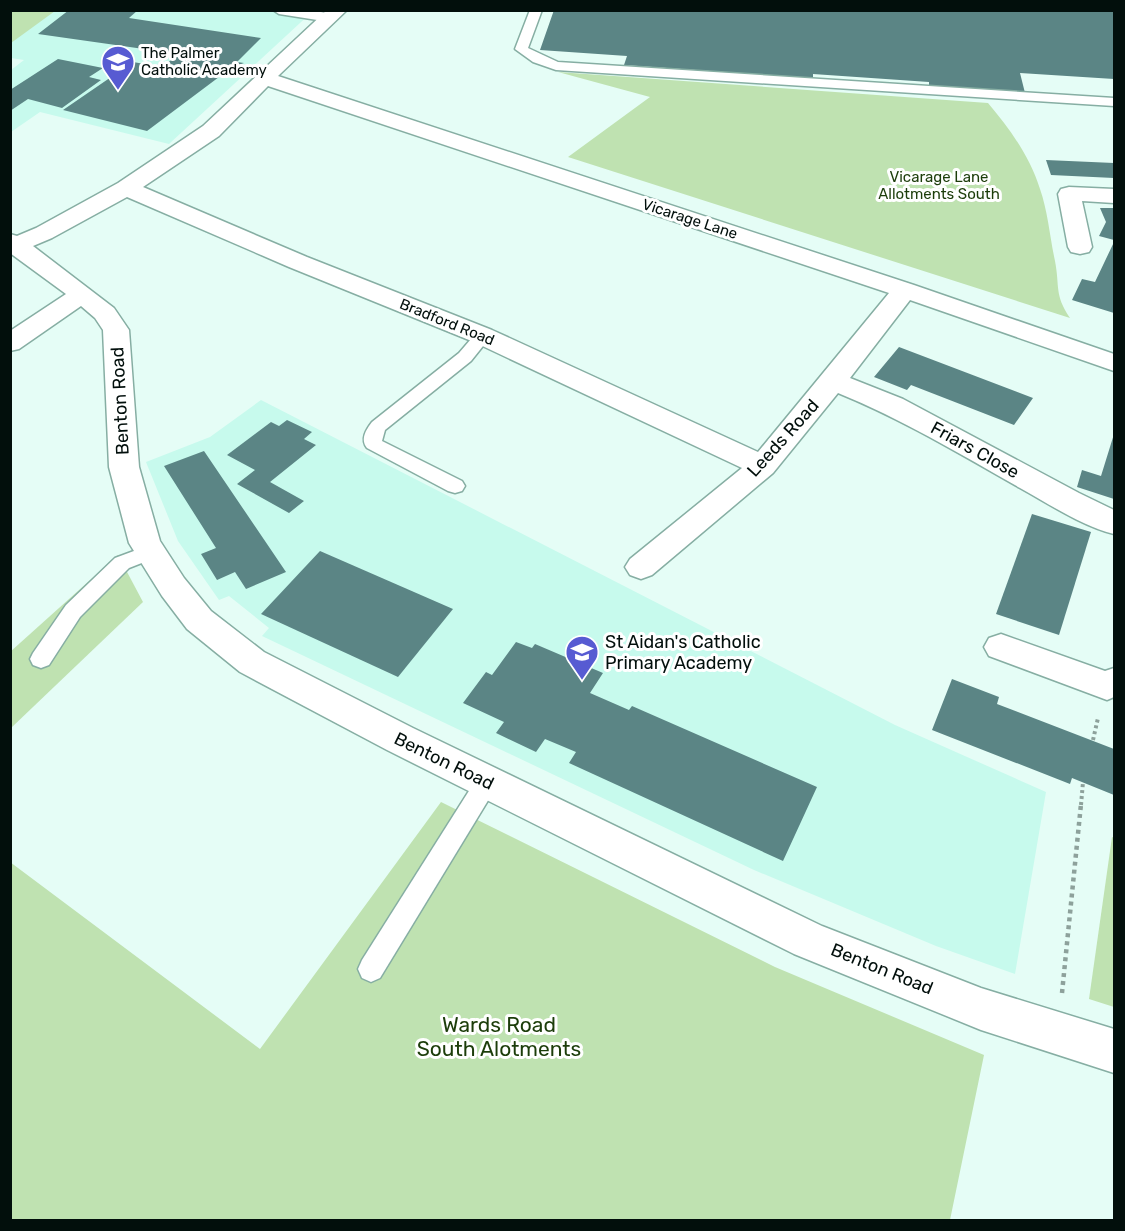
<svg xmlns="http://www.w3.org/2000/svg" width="1125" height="1231" viewBox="0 0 1125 1231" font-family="Rubik,sans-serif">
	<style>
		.built { fill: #c7faed }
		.green { fill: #bfe2b1 }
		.building { fill: #5b8585 }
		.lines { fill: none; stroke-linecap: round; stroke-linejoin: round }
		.lane-casing { stroke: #86aea3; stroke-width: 3 }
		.street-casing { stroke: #86aea3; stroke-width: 3 }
		.path-far1 { stroke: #8da19b; stroke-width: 4; stroke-dasharray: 3 3; stroke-linecap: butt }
		.path { stroke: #8da19b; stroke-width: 4.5; stroke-dasharray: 4 4; stroke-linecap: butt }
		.lane { fill: #fff; fill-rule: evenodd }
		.street { fill: #fff; fill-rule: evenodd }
		.labels { text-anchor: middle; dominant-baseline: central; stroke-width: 6; stroke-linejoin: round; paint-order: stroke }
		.far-poi-label { font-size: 15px; fill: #020f0c; stroke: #fff; text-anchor: start }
		.far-park-label { font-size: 15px; fill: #1c3d0a; stroke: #fff }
		.far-street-label { font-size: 15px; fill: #020f0c; stroke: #fff }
		.street-label { font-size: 18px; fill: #020f0c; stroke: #fff }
		.poi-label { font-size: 18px; fill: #020f0c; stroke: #fff; text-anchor: start }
		.near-park-label { font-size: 21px; fill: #1c3d0a; stroke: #fff }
	</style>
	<rect width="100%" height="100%" fill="#e5fdf6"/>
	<!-- built -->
	<g class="built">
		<path d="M11,11l297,-1 5,1 -144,133 -129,-32 -29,20v-62l13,-10 -13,-2z"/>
		<path d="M261,400l634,325 151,67 -31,182 -79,-28 -182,-76 -492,-234 7,-8 -40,-32 -10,4 -41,-59 -32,-79 64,-25z"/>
	</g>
	<!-- green -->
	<g class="green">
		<path d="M11,10h44v1l-44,32z"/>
		<path d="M558,72l430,31c22,26 42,54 52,86 8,23 10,49 15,72 5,26 -1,33 15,57l-502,-161 82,-60z"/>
		<path d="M118,555l25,47 -132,126 -1,-76z"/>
		<path d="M441,802l334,165 209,88 -34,165h-939l-1,-358 250,187z"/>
		<path d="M1112,837l2,1v169l-25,-8z"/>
	</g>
	<!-- building -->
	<g class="building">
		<path d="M69,10h69l-9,8 132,20 -24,24 7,1 -25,9 4,2 -76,57 -84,-21 70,-48 23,4 5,-4 6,1 12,-9 -141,-20z"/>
		<path d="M554,10h560v69l-94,-6 5,20 -96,-7v-4l-116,-8v4l-189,-13 3,-9 -87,-6z"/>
		<path d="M58,59l45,9 -14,9 12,3 -39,28 -34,-9 -18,12v-21z"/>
		<path d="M1046,160l68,3v15l-63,-3z"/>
		<path d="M1100,208h14v32l-15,-4 7,-14z"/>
		<path d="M1114,242v71l-42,-13 10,-21 13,3z"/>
		<path d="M899,347l134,51 -19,27 -103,-40 -4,5 -33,-13z"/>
		<path d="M287,420l25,12 -8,7 12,6 -46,37 34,19 -15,12 -52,-29 18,-14 -28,-15 44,-33 8,4z"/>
		<path d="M1114,434v65l-37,-12 5,-17 19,6z"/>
		<path d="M204,451l82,121 -40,17 -11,-17 -18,8 -16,-26 15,-6 -52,-82z"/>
		<path d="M1032,514l59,18 -32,103 -63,-21z"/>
		<path d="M320,551l133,58 -55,68 -137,-63z"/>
		<path d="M516,642l16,6 3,-4 68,29 -13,20 39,17 3,-4 185,81 -34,74 -214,-98 7,-11 -31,-13 -9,13 -40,-19 8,-11 -41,-19 23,-31 6,3z"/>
		<path d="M952,679l47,18 -2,7 117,45v46l-42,-17 -2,6 -138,-54z"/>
	</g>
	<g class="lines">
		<!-- lane casing -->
		<g class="lane-casing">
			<g id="lane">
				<path d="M273,10c17,0 51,-2 63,8l-6,4 -51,-8z"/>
				<path d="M530,10h12l-14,38 30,14 556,36v8l-558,-36 -23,-8 -18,-13z"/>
				<path d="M483,331l6,1 2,4 -20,25 -86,69 -3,11 80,40 3,5 -3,5 -7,2 -7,-2 -81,-43c-7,-9 -1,-18 5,-26l87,-69 18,-21z"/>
				<path d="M150,545l7,2 3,5 -3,5 -28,11 -49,49 -31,48 -8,3 -8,-3 -3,-6 3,-6 33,-48 49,-47z"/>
				<path d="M487,772l8,3 4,7 -4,7 -115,189 -9,4 -9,-4 -4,-9 4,-9 117,-185z"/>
			</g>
		</g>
		<!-- street casing -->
		<g class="street-casing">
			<g id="street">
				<path d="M327,10h20l-69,66 636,209 200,69v17l-204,-71 -60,78 53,21 176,94 35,17v24c-32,-8 -65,-30 -94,-46 -60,-34 -118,-69 -182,-95l-65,80 -121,102 -11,4 -11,-4 -5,-8 5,-8 112,-91 -268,-126 -185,-75 -162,-70 -75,41 -19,8 81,62 15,22 10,137 21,74 24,37 27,33 53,41 149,76 409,198 159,62 133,41v44l-133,-43 -187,-76 -407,-204 -147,-78 -53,-43 -25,-33 -33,-53 -20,-76 -6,-137 -8,-12 -14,-12 -62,43 -9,2v-20l56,-37 -56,-41v-19l7,2 19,-8 82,-45 85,-57zM268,86l621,207 -131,159 -266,-122 -185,-73 -164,-70 76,-51z"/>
				<path d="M1069,187l45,2v14l-32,-2 10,46 -3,5 -9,2 -9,-2 -3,-5 -10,-53 3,-5z"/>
				<path d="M1001,634l104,37 9,-3v29l-7,3 -118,-44 -5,-9 5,-9z"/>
			</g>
		</g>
		<!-- path-far1 -->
		<g class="path-far1">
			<path d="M1093,740l5,-22"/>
			<path d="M1081,805l2,-23"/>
		</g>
		<!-- path -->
		<path class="path" d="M1062,993l19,-189"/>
		<!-- lane -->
		<use href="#lane" class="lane"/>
		<!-- street -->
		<use href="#street" class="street"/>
	</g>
	<!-- icons -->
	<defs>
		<g id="school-pin" transform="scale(1.725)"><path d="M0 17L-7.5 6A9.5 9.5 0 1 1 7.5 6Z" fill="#575bd2" stroke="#fff"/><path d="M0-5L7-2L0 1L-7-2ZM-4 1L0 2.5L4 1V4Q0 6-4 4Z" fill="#fff"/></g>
	</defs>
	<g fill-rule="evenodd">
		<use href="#school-pin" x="118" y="62"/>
		<use href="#school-pin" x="582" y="652"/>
	</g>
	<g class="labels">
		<!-- far-poi labels -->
		<g class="far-poi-label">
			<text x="141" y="53">The Palmer<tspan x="141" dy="17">Catholic Academy</tspan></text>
		</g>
		<!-- far-park labels -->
		<g class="far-park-label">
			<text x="939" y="177">Vicarage Lane<tspan x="939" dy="17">Allotments South</tspan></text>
		</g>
		<!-- far-street labels -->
		<g class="far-street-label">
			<text transform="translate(690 219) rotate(18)">Vicarage Lane</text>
			<text transform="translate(447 322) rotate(22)">Bradford Road</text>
		</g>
		<!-- street labels -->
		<g class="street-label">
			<text transform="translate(120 401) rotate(-93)">Benton Road</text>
			<text transform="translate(783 438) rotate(-48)">Leeds Road</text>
			<text transform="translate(975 450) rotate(29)">Friars Close</text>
			<text transform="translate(444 761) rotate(26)">Benton Road</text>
			<text transform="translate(882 969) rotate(22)">Benton Road</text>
		</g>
		<!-- poi labels -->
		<g class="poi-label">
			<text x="605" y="642">St Aidan's Catholic<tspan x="605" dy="21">Primary Academy</tspan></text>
		</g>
		<!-- near-park labels -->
		<g class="near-park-label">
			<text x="499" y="1024">Wards Road<tspan x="499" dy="24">South Alotments</tspan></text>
		</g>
	</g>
	<!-- border -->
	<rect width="1125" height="1231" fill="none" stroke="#020f0c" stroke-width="24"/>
</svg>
